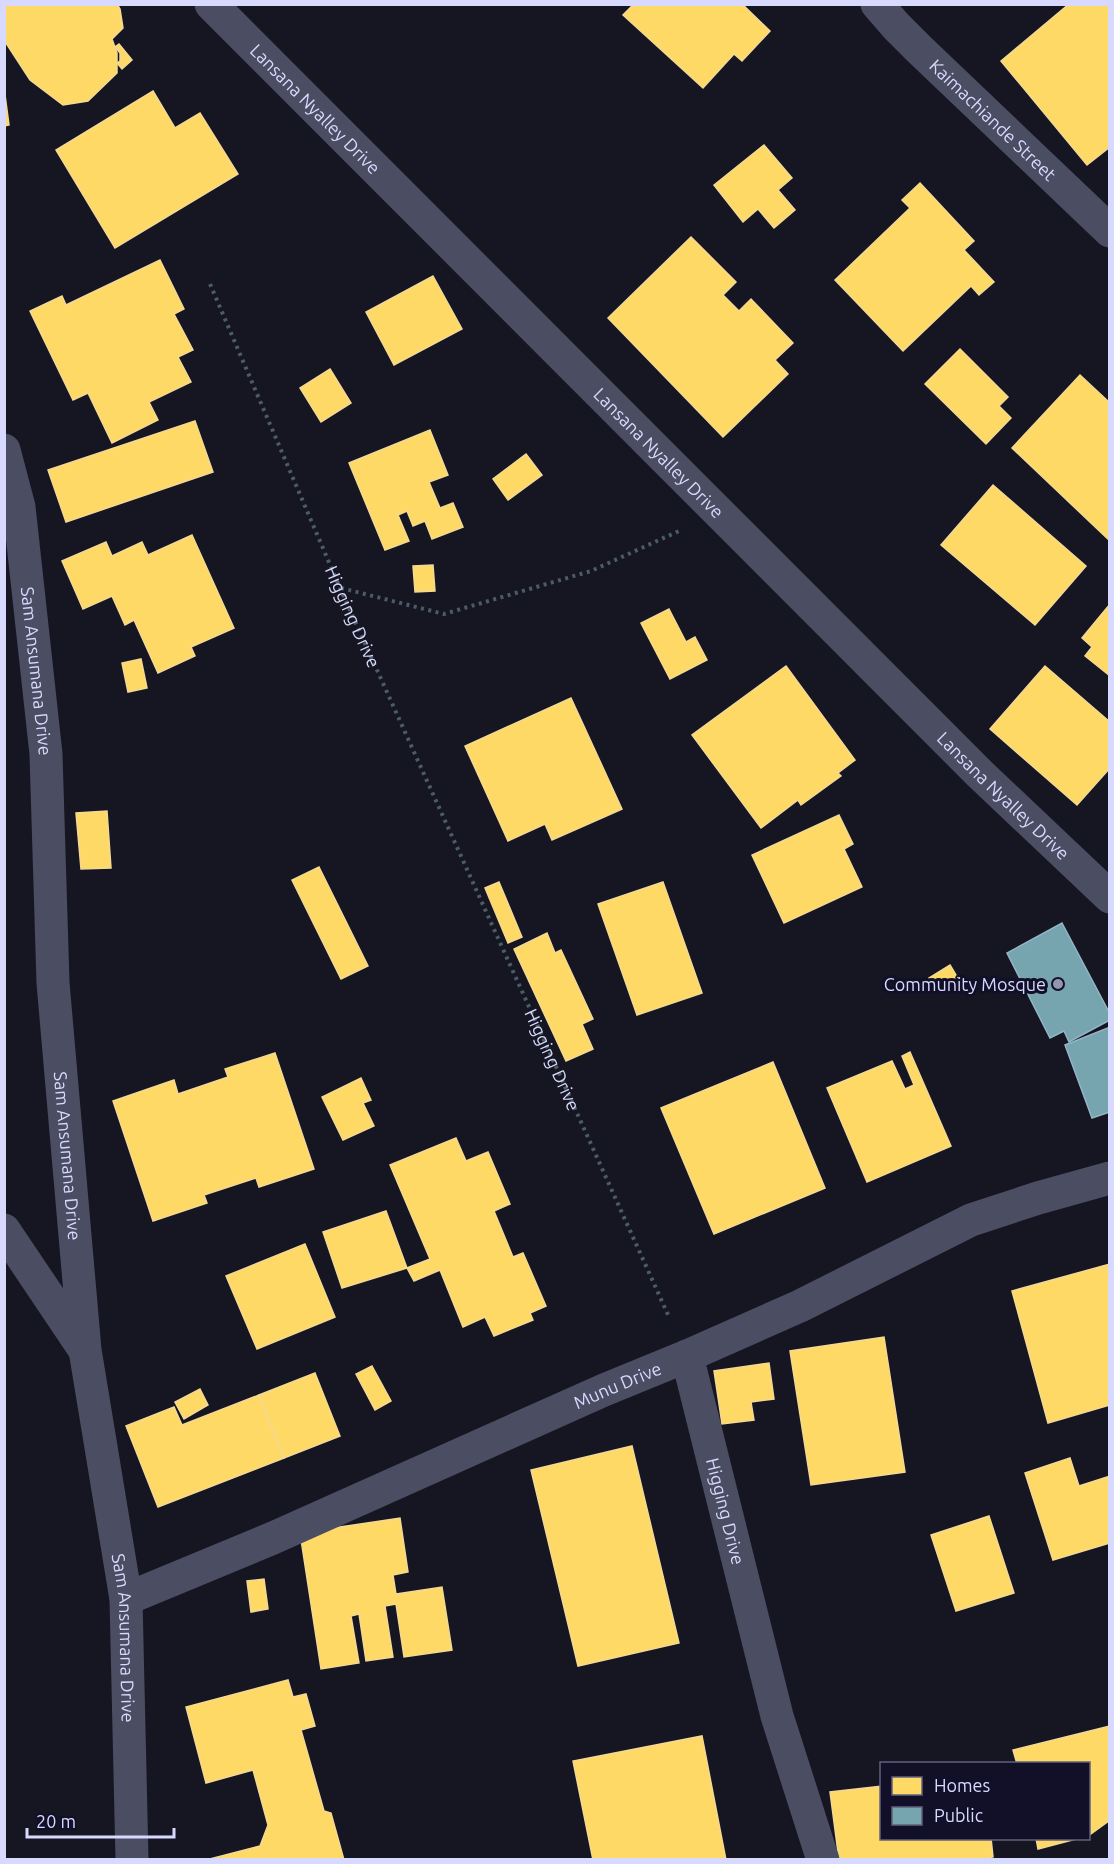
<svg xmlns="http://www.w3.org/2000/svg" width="1114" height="1864" viewBox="0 0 1114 1864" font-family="Ubuntu,sans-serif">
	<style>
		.homes { fill: #ffd966; stroke: #f3d994; stroke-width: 1.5 }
		.public { fill: #76a5af; stroke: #93b5c7; stroke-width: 1.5 }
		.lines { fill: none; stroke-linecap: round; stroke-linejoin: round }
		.path { stroke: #4b5c66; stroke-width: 4; stroke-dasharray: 3 4.5; stroke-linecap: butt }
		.minor { stroke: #4b4d62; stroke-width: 33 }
		.poi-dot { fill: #9495b1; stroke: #111028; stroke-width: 2 }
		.labels { text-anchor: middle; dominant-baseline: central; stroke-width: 6; stroke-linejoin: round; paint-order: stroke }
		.street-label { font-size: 18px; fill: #d8d9fe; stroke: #111028 }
		.poi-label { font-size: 18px; fill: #d8d9fe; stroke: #111028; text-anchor: end }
	</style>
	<rect width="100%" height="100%" fill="#161622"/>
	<!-- homes -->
	<g class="homes">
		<path d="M4,4h113l3,5 3,19 -11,11 5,14v20l-29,28 -25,4 -33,-25 -26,-40z"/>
		<path d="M634,4h108l28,27 -28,30 -8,-7 -31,34 -80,-73z"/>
		<path d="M1069,4h41v143l-23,18 -86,-104z"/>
		<path d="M119,44l13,16 -10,9 -5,-6 3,-2v-8l-5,-6z"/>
		<path d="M4,87l5,38 -5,1z"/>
		<path d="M153,91l22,37 25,-15 38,61 -123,74 -59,-98z"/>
		<path d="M764,145l28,33 -14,12 17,20 -21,18 -16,-19 -15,13 -29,-37z"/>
		<path d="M920,183l54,58 -10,9 30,32 -15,13 -8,-9 -68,65 -68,-71 75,-72 -8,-8z"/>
		<path d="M691,237l45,45 -13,13 16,16 12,-12 42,44 -18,17 13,14 -65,63 -115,-119z"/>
		<path d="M160,260l24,49 -10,5 19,36 -15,7 13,25 -42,20 9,18 -46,23 -24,-50 -15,7 -43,-89 32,-15 4,9z"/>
		<path d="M433,276l29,53 -68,36 -28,-53z"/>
		<path d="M960,349l48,48 -9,9 12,12 -25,26 -61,-60z"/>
		<path d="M330,369l21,34 -30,19 -21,-34z"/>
		<path d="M1080,375l30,28v138l-98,-93z"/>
		<path d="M195,421l18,51 -147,50 -18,-52z"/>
		<path d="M430,430l18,45 -19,7 11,26 13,-5 10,24 -31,12 -7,-18 -12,5 -6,-15 -9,4 11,26 -24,9 -36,-87z"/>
		<path d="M526,454l16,21 -34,25 -15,-21z"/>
		<path d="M993,485l93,81 -51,59 -94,-80z"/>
		<path d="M192,535l42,93 -43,19 4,9 -37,17 -24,-53 -9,5 -13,-29 -29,13 -21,-48 44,-19 6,14 30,-14 6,13z"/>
		<path d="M433,565l2,26 -20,1 -2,-26z"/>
		<path d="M1110,604v72l-25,-20 7,-9 -10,-9z"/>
		<path d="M669,609l17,33 9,-5 12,23 -37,19 -29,-56z"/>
		<path d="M141,659l6,29 -19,4 -6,-29z"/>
		<path d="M786,666l69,94 -17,13 3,3 -40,29 -3,-5 -37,28 -69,-93z"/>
		<path d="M1045,666l65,56v46l-33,37 -87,-76z"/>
		<path d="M571,698l51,111 -70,31 -7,-16 -37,17 -43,-95z"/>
		<path d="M107,811l4,57 -30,1 -5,-56z"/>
		<path d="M839,815l14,29 -9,5 18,38 -78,36 -32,-68z"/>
		<path d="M319,867l49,99 -27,13 -49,-99z"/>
		<path d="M499,882l23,55 -14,6 -23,-55z"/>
		<path d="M663,882l39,111 -65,22 -39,-111z"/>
		<path d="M547,933l8,20 6,-3 32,69 -11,5 11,25 -27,12 -52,-112z"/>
		<path d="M950,965l9,15 -21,12 -9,-14z"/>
		<path d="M910,1052l41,94 -84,36 -40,-94 65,-27 13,28 9,-4 -12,-29z"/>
		<path d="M275,1053l39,116 -55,18 -3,-9 -52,17 3,8 -54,18 -40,-120 61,-21 4,14 50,-17 -3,-8z"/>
		<path d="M773,1062l52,126 -111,46 -53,-126z"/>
		<path d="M361,1078l10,22 -8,3 11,23 -31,14 -21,-43z"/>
		<path d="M456,1138l10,23 22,-9 22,52 -16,7 19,46 10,-4 23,53 -16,7 3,7 -39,16 -9,-19 -22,10 -23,-57 -26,11 -7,-13 23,-9 -40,-94z"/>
		<path d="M386,1211l21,57 -65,20 -19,-56z"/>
		<path d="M305,1244l30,73 -78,32 -31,-73z"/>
		<path d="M1110,1264v141l-62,18 -36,-132z"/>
		<path d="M884,1337l21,135 -94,13 -21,-134z"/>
		<path d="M769,1363l5,36 -23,3 3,18 -32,4 -8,-53z"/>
		<path d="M372,1366l19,35 -16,9 -19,-36z"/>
		<path d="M315,1373l25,63 -56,22 -25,-63z"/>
		<path d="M200,1389l8,16 -24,14 -9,-17z"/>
		<path d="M259,1395l25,63 -126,49 -32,-81 48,-19 8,18z"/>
		<path d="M632,1446l47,197 -101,23 -47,-196z"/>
		<path d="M1070,1458l9,28 31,-10v67l-57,17 -28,-87z"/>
		<path d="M989,1516l25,77 -58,18 -25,-76z"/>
		<path d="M400,1518l8,54 -15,3 3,19 46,-7 10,63 -48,7 -8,-53 -11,2 8,51 -27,4 -7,-47 -8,2 8,47 -38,6 -21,-136z"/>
		<path d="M264,1579l4,30 -17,3 -4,-31z"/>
		<path d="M288,1680l5,17 13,-3 9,32 -14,4 23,81 7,2 13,47h-138l54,-14 8,-21 -15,-55 -47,13 -20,-76z"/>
		<path d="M1110,1726v94l-22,16v-72h-71l-4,-14z"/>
		<path d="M702,1736l24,124h-133l-20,-99z"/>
		<path d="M882,1786v52h109l2,19 -18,3h-136l-9,-68z"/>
		<path d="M1036,1838h44l-42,11z"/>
	</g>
	<!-- public -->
	<g class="public">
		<path d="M1062,923l48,91v6l-41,22 -5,-11 -14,7 -43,-85z"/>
		<path d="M1110,1027v85l-18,6 -27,-73z"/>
	</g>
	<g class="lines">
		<!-- path -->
		<g class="path">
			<path id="s1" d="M210,284l130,304 329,729"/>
			<path d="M341,588l103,26 147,-43 88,-40"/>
		</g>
		<!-- minor -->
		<g class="minor">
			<path id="s2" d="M211,4l768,769 131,124"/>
			<path id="s3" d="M877,4l19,22 23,23 191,182"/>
			<path id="s4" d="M4,450l15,57 27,247 7,229 32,367 41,249 6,261"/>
			<path d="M4,1230l80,119"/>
			<path id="s5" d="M687,1356l90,360 46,144"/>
			<path id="s6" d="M126,1599l147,-61 331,-148 83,-34 113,-50 171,-86 67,-22 72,-20"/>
		</g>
	</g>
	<!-- markers -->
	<circle class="poi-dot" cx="1058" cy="984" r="6"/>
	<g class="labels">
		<!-- street labels -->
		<g class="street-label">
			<text stroke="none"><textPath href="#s2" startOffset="148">Lansana Nyalley Drive</textPath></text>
			<text stroke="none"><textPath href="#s3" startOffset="164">Kaimachiande Street</textPath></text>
			<text stroke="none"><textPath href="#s2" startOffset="634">Lansana Nyalley Drive</textPath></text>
			<text stroke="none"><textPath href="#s1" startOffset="362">Higging Drive</textPath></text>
			<text stroke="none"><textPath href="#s4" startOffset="224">Sam Ansumana Drive</textPath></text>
			<text stroke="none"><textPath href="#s2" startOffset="1120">Lansana Nyalley Drive</textPath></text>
			<text stroke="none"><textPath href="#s1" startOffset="848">Higging Drive</textPath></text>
			<text stroke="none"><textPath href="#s4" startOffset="710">Sam Ansumana Drive</textPath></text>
			<text stroke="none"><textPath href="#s6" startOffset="536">Munu Drive</textPath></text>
			<text stroke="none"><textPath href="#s5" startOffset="160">Higging Drive</textPath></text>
			<text stroke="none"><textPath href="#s4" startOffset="1196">Sam Ansumana Drive</textPath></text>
		</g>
		<!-- poi labels -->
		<g class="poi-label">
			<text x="1046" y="984">Community Mosque</text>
		</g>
	</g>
	<!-- border -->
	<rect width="1114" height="1864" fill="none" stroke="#d8d9fe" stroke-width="12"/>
	<!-- legend -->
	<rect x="880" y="1762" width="210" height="78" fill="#111028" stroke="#61607e" stroke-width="1.5"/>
	<rect x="892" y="1777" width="30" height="18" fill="#ffd966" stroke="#61607e" stroke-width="1.5"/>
	<text x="934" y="1792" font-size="18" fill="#d8d9fe">Homes</text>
	<rect x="892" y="1807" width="30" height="18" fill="#76a5af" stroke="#61607e" stroke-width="1.5"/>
	<text x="934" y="1822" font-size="18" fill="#d8d9fe">Public</text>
	<!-- scale -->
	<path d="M27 1828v9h147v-9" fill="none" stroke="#d8d9fe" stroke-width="3"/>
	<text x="36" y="1828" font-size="18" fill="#d8d9fe" stroke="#111028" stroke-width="4.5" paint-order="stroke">20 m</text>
</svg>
